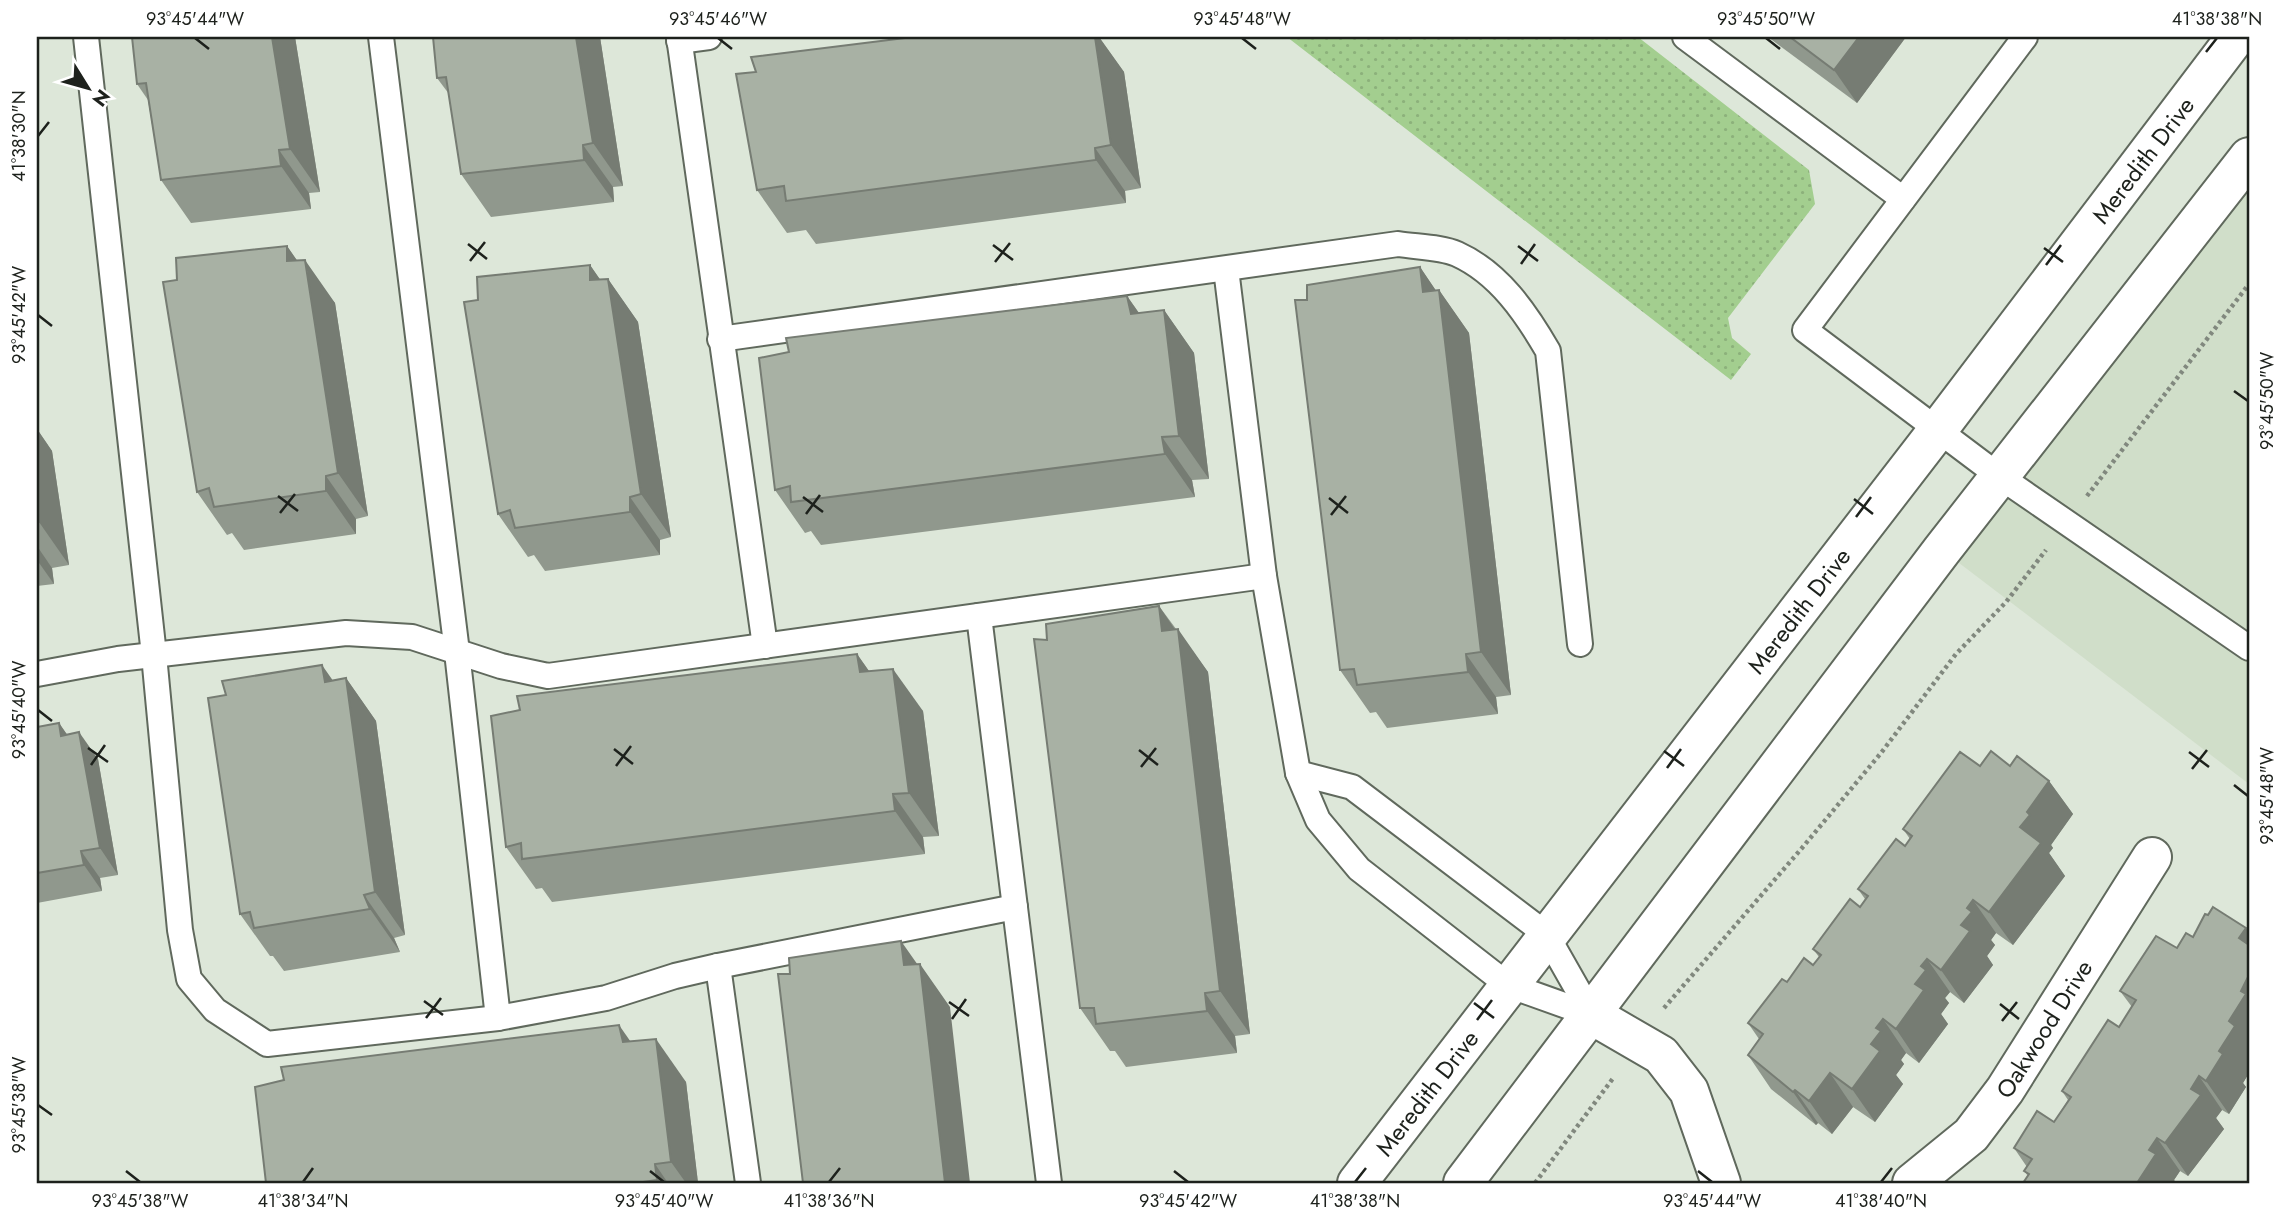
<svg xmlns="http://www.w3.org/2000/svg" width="2286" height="1220" viewBox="0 0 2286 1220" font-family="Jost,sans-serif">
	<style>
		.built { fill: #d0dec9 }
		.grass { fill: url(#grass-dots) }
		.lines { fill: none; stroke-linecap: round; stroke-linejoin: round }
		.lane-casing { stroke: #60695d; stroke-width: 28 }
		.street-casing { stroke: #60695d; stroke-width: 42 }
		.secondary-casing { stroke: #60695d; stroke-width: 42 }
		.path { stroke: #81887e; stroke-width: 4.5; stroke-dasharray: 3.5 3.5; stroke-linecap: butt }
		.lane { stroke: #fff; stroke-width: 24 }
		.street { stroke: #fff; stroke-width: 38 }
		.secondary { stroke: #fff; stroke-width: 38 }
		.wall { fill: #90988d }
		.shaded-wall { fill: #767c73 }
		.building { fill: #a8b1a4; stroke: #767c73; stroke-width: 2 }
		.ticks { fill: none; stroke: #1d211c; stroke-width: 2.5 }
		.labels { text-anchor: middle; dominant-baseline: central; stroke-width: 7; stroke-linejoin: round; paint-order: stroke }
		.street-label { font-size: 24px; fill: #1d211c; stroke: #fff }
		.neatline { fill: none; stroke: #1d211c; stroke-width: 2.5 }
		.ticks-label { font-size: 18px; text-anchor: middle; fill: #1d211c }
	</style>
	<defs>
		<pattern id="grass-dots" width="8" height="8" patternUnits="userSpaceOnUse" patternTransform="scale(1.75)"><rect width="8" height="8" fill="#a3ce8f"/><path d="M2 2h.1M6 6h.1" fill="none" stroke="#8cb17b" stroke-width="1.8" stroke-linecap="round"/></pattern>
	</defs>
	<rect width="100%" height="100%" fill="#dde7d9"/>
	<!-- built -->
	<path class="built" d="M2249,157v627l-307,-234z"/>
	<!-- grass -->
	<path class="grass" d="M1287,37h351l171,133 6,34 -87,114 4,20 19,16 -20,26z"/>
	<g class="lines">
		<!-- lane casing -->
		<g class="lane-casing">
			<g id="lane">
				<path d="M86,37l68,618 26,275 9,49 26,31 52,34 231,-26 108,-20 69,-22 43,-10 297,-59"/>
				<path d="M381,37l76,615 41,366"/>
				<path d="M679,37l86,609"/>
				<path d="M1685,37l218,162"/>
				<path d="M2025,37l-220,293 194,146 250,172"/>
				<path d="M679,41l30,-4"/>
				<path d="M1226,269l38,307 34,197 20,47 41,49 149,116 84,30"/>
				<path d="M720,339l678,-95c18,3 43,3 59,10 42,19 69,59 91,97l32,293"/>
				<path d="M979,616l70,567"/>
				<path d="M37,674l81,-15 228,-26 66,4 89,29 47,10 716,-100"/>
				<path d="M1298,773l54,14 194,147 46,81"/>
				<path d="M718,966l30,217"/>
			</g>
		</g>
		<!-- street casing -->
		<g class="street-casing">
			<g id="street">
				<path d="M1592,1015l69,40 28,36 32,92"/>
				<path id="s1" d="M1912,1183l59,-48 34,-45 147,-233"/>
			</g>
		</g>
		<!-- secondary casing -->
		<g class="secondary-casing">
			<g id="secondary">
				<path id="s2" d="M1357,1183l580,-752 299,-394"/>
				<path d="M1463,1183l479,-633 307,-393"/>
			</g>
		</g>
		<!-- path -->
		<g class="path">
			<path d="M2087,496l162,-212"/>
			<path d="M1664,1008l138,-160 79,-95 75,-99 50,-52 40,-52"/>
			<path d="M1535,1183l79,-106"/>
		</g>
		<!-- lane -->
		<use href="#lane" class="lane"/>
		<!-- street -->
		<use href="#street" class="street"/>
		<!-- secondary -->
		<use href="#secondary" class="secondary"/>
	</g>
	<!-- wall -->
	<g class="wall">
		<path d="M295,37l25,155 -11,1 2,16 -120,14 -30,-43 -13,-80 -11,-16z"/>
		<path d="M433,37h167l23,149 -10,1 1,15 -123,15 -30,-43 -12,-80 -12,-16z"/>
		<path d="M913,37h186l25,35 17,116 -16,3 1,12 -310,41 -10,-14 -19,3 -30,-43 -1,-118z"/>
		<path d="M1768,37h138l-49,66z"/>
		<path d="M287,246l10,15 38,42 33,213 -12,3v15l-112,16 -12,-17 -5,2 -30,-43 -20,-212z"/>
		<path d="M590,265l10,15 8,-1 30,43 33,215 -11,3v15l-115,16 -11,-16 -6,2 -30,-43 -20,-214z"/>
		<path d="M1420,267l16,24 3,-1 30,43 42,362 -15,2 2,17 -111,14 -11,-16 -6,1 -30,-43 -33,-370z"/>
		<path d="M1127,296l12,17 25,-3 30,43 15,126 -17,1 3,17 -374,48 -10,-14 -6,2 -30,-43z"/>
		<path d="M37,429l15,22 17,114 -17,3 2,16 -17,2z"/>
		<path d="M1159,606l49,66 42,362 -15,2 2,17 -111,14 -11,-16h-5l-30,-43 -33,-368z"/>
		<path d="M857,654l12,17 54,40 16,125 -16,1 2,17 -373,48 -10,-14 -6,1 -30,-42z"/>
		<path d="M346,678l30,43 29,214 -11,3 6,14 -116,19 -11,-15h-3l-30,-42 93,-233z"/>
		<path d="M59,723l8,12 31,24 20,116 -18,3 2,13 -65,12v-176z"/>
		<path d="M1980,766h30l39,15 24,33 -22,31 2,3 -4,5 16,23 -52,69 -17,-12 -5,7 4,5 -8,11 6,9 -29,38 -14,-11 -5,6 4,5 -8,11 7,10 -29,39 -13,-10 -5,7 3,4 -8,11 7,9 -28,38 -22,-15 -21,27 -14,-11 -2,2 -45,-36 -23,-34 11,-16 -11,-16 39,-41 26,-17 6,-8 -6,-8 47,-42 5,-8 -7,-10 47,-43 5,-7 -7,-10z"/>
		<path d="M2246,928l3,5v140l-6,10 3,4 -17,27 -7,-4 -6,8 8,11 -36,47 -8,-5 -6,9 2,3h-153l5,-7 -4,-5 3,-4 -13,-19 40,-26 14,-22 -6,-9 57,-64 13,-20 -12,-16 73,-54z"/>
		<path d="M631,1042l55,40 12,101h-432z"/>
	</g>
	<!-- shaded-wall -->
	<g class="shaded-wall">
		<path d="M272,37h23l25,155 -30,-43z"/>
		<path d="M576,37h24l23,149 -30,-43z"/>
		<path d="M1095,37h4l25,35 17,116 -30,-43z"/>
		<path d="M1859,37h47l-49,66 -23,-33z"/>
		<path d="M583,145l30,42 1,15 -30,-42z"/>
		<path d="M1095,148l30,43 1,12 -30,-43z"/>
		<path d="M279,150l30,43 2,16 -30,-43z"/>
		<path d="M287,246l21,30 -3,-16 30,43 33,213 -30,-43 -51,-212z"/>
		<path d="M590,265l21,30 -3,-16 30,43 33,215 -30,-43 -51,-214z"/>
		<path d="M1420,267l19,28v-5l30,43 42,362 -30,-43 -58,-360z"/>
		<path d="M1127,296l30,43 -26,-25z"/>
		<path d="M1164,310l30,43 15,126 -30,-43z"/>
		<path d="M37,429l15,22 17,114 -30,-43 -2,-17z"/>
		<path d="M1162,437l30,43 3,17 -30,-43z"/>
		<path d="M326,476l30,43v15l-30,-43z"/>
		<path d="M630,497l30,43v15l-30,-43z"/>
		<path d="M37,546l15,22 2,16 -17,-24z"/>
		<path d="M1159,606l19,28v-5l30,43 42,362 -30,-43 -58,-360z"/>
		<path d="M857,654l30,43 -27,-25z"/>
		<path d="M1466,654l30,43 2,17 -30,-42z"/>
		<path d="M322,665l28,40 -4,-27 30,43 29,214 -30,-43 -50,-210z"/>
		<path d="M893,669l30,42 16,125 -30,-43z"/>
		<path d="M59,723l19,27 -17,-14z"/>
		<path d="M79,732l19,27 20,116 -18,-27z"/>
		<path d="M2049,781l24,33 -22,31 2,3 -4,5 16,23 -52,69 -24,-33 38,-100z"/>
		<path d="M893,794l30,43 2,17 -30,-43z"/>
		<path d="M81,851l19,27 2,13 -18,-26z"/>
		<path d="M364,895l30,43 6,14 -30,-43z"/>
		<path d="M1973,900l23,33 -5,7 4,5 -8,11 6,9 -29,38 -23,-33 26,-62z"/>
		<path d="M2246,928l3,5v20l-10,-15z"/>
		<path d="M901,941l19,27v-4l30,43 20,176h-25l-41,-218z"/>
		<path d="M1927,959l23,33 -5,6 4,5 -8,11 7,10 -29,39 -23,-34 25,-63z"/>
		<path d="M2249,975v98l-6,10 3,4 -17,27 -23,-33 13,-30 22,-60z"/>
		<path d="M1205,993l30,43 2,17 -30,-42z"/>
		<path d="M1883,1019l23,34 -5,7 3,4 -8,11 7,9 -28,38 -23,-33 24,-61z"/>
		<path d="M619,1025l30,43 -26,-26z"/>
		<path d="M656,1039l30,43 12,101h-12l-15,-21z"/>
		<path d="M1830,1073l23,34 -21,27 -23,-33z"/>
		<path d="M2199,1076l23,34 -6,8 8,11 -36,47 -23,-33 26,-54z"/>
		<path d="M1795,1090l23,33 -2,2 -23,-33z"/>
		<path d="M2157,1138l23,33 -6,9 2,3h-39l12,-33z"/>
		<path d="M655,1164l13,19h-9l-2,-3z"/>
	</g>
	<!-- building -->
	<g class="building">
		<path d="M132,37h140l18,112 -11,1 2,16 -120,14 -15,-97 -9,1z"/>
		<path d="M433,37h143l17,106 -10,2 1,15 -123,14 -15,-97 -9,1z"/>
		<path d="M913,37h182l16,108 -16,3 1,12 -310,41 -2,-15 -27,4 -21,-116 20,-2 -5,-15z"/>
		<path d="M1790,37h69l-25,33z"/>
		<path d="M287,246v15l18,-1 33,213 -12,3v15l-112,16 -5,-19 -12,4 -34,-210 14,-2 -1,-22z"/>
		<path d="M590,265v15l18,-1 33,215 -11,3v15l-115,16 -5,-18 -12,4 -34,-212 14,-2 -1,-23z"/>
		<path d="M1420,267l3,25 16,-2 42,362 -15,2 2,18 -111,13 -3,-16 -14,1 -45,-370h12v-15z"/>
		<path d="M1127,296l4,18 33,-4 15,126 -17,1 3,17 -374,48 -1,-16 -15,4 -16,-132 30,-6 -3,-14z"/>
		<path d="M37,505l2,17 -2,1z"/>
		<path d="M1159,606l3,25 16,-2 42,362 -15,2 2,18 -111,13 -2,-16h-14l-46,-369 13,1 -1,-16z"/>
		<path d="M857,654l3,18 33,-3 16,124 -16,1 2,17 -373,48 -1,-16 -15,4 -15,-131 29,-6 -3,-14z"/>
		<path d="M322,665l3,17 21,-4 29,214 -11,3 6,14 -116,19 -4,-16 -10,2 -32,-216 18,-3 -4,-14z"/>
		<path d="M59,723l2,13 18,-4 21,116 -19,3 3,14 -47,8v-146z"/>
		<path d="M1991,751l19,15 7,-10 32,25 -22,31 3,3 -10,12 21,16 -52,69 -16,-12 -6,8 5,4 -11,13 9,6 -29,39 -14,-11 -6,7 5,4 -11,14 9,6 -28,39 -13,-10 -7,9 5,3 -10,13 9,7 -28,38 -22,-16 -21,28 -14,-11 -2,2 -45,-37 15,-21 -15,-11 34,-44 5,3 17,-24 9,7 8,-10 -8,-6 37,-50 10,8 8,-11 -10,-7 38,-50 9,7 7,-10 -9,-7 57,-77 20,14z"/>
		<path d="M2213,907l33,21 -7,10 10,7v30l-8,16 5,3 -17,27 6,5 -16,25 4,3 -17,27 -7,-5 -8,13 10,6 -36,48 -8,-5 -8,12 7,4 -19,29h-114l6,-9 -5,-3 8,-12 -18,-11 23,-37 17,11 17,-25 -9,-6 46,-71 11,7 17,-27 -16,-9 36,-55 21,12 9,-15 7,4 12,-23 3,1z"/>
		<path d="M901,941l3,24 16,-1 25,219h-142l-25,-209h12l-1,-16z"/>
		<path d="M619,1025l4,17 33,-3 15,123 -16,2 2,16 -21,3h-370l-11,-96 29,-7 -3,-13z"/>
	</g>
	<!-- ticks -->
	<path class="ticks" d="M195,38l14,11M718,38l14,11M1242,38l14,11M1766,38l14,11M2206,52l11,-14M38,136l11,-14M468,244l19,15M993,245l20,15M1518,246l20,15M2044,248l19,14M470,261l15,-19M995,262l15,-19M1521,264l14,-20M2046,265l15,-20M38,315l14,11M2234,391l14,10M278,496l20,15M803,497l20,15M1329,498l19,15M1854,499l19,15M280,513l15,-19M806,514l14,-19M1331,515l15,-19M1856,517l15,-20M38,710l14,11M88,748l20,14M614,749l19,15M1139,750l19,15M1664,751l20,15M2189,752l20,15M91,765l14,-20M616,766l15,-20M1141,767l15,-19M1667,768l14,-19M2192,769l15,-19M2234,785l14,11M424,1001l19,14M949,1002l20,14M1474,1003l20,15M2000,1004l19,15M426,1018l15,-20M952,1019l14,-20M1477,1020l15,-20M2002,1021l15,-19M38,1105l14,10M126,1171l14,11M650,1171l14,11M1174,1171l14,11M1698,1171l14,11M303,1182l10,-14M829,1182l11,-14M1355,1182l11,-14M1881,1182l11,-14"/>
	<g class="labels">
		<!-- street labels -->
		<g class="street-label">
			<text stroke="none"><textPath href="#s2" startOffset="1290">Meredith Drive</textPath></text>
			<text stroke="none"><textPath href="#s2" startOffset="723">Meredith Drive</textPath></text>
			<text stroke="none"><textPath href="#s1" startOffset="205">Oakwood Drive</textPath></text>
			<text stroke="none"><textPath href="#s2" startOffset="114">Meredith Drive</textPath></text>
		</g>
	</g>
	<!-- border -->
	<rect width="2286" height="1220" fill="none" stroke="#ffffff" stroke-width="77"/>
	<!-- north arrow -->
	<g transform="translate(88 88) rotate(127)" stroke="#ffffff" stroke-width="5" paint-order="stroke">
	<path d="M0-5L12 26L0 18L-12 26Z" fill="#1d211c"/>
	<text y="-10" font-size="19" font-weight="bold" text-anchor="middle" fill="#1d211c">N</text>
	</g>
	<rect x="38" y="38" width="2210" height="1144" class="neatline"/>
	<g class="ticks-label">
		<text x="195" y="25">93°45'44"W</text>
		<text x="718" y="25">93°45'46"W</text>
		<text x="1242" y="25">93°45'48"W</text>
		<text x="1766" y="25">93°45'50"W</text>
		<text x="2217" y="25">41°38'38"N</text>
		<text transform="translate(19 136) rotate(-90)" y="6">41°38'30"N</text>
		<text transform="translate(19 315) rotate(-90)" y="6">93°45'42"W</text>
		<text transform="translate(2267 401) rotate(-90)" y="6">93°45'50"W</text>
		<text transform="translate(19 710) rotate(-90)" y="6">93°45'40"W</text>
		<text transform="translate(2267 796) rotate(-90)" y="6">93°45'48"W</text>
		<text transform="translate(19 1105) rotate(-90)" y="6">93°45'38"W</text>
		<text x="140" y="1207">93°45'38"W</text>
		<text x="303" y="1207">41°38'34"N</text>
		<text x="664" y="1207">93°45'40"W</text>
		<text x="829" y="1207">41°38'36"N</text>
		<text x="1188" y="1207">93°45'42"W</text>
		<text x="1355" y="1207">41°38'38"N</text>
		<text x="1712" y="1207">93°45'44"W</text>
		<text x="1881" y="1207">41°38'40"N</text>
	</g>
</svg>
